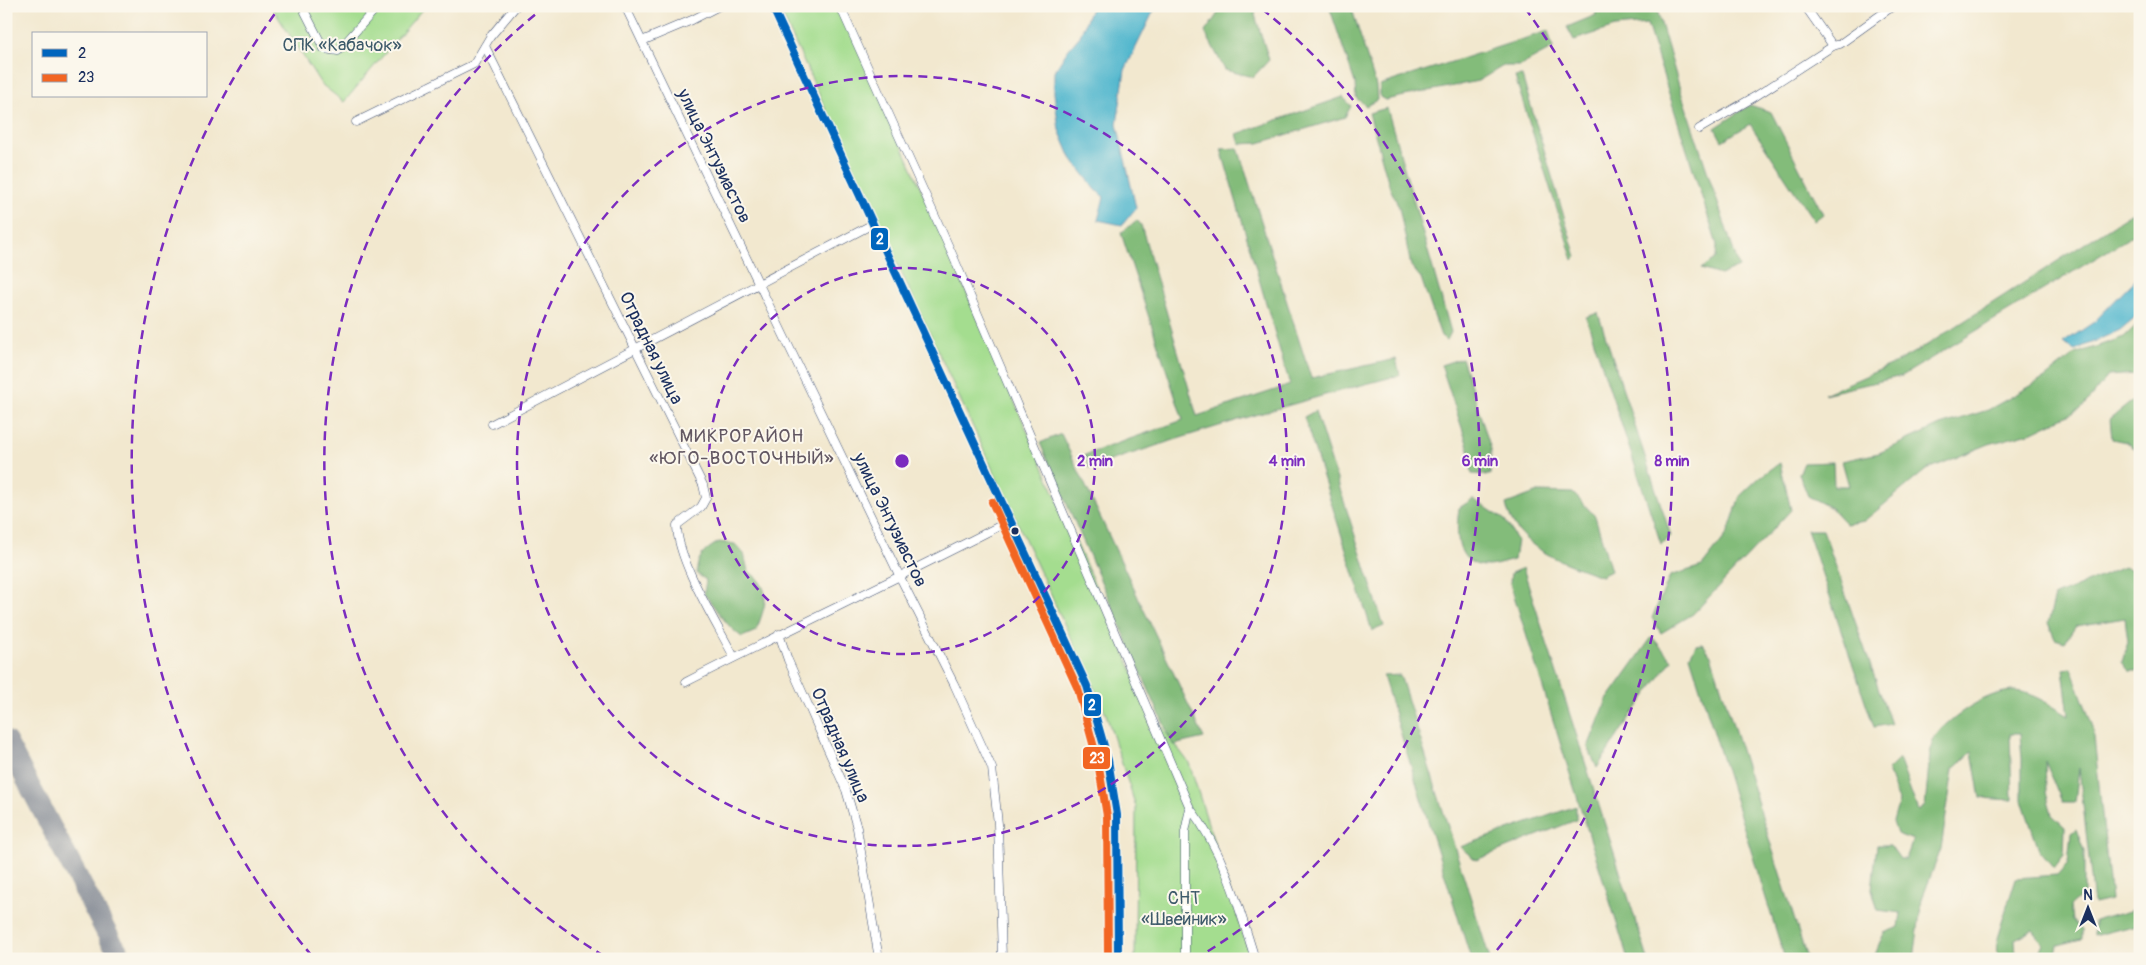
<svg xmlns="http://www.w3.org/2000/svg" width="2146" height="965" viewBox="0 0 2146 965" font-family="Pangolin,sans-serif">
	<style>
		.green { fill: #a4dd8f; stroke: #608676 }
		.forest { fill: #83bc7a; stroke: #4f766c }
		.water { fill: #4fb6cd; stroke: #357296 }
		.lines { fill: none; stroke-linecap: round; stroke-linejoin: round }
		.taxiway { stroke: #868c96; stroke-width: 21 }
		.minor-casing { stroke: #3b4b6f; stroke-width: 9 }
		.minor { stroke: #fff; stroke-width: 8 }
		.bus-1-casing { stroke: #fbf7ec; stroke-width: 11 }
		.bus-2-casing { stroke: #fbf7ec; stroke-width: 11 }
		.bus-1 { stroke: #0065bd; stroke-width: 8 }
		.bus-2 { stroke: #f26522; stroke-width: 8 }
		.ring { fill: none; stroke: #7b2cbf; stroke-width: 2.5; stroke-dasharray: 9 6 }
		.bus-dot { fill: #1b2f5e; stroke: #fbf7ec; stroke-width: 2 }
		.labels { text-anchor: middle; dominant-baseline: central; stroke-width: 4; stroke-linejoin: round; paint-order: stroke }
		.park-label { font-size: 18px; fill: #3d5a6a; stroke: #fbf7ec }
		.street-label { font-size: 18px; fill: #1b2f5e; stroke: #fbf7ec }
		.neighbourhood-label { font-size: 19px; letter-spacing: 1px; fill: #625762; stroke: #fbf7ec }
		.centre { fill: #7b2cbf; stroke: #fbf7ec; stroke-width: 2.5 }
		.ring-label { font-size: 15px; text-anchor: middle; font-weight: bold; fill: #7b2cbf; stroke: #fbf7ec; stroke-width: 4; stroke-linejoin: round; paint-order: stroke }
		.line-badge { stroke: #fbf7ec; stroke-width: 2 }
		.badge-label { font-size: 14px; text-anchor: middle; font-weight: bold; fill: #fff }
	</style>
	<rect width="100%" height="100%" fill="#fbf7ec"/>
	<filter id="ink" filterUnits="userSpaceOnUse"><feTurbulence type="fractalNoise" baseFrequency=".02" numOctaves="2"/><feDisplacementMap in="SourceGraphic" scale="10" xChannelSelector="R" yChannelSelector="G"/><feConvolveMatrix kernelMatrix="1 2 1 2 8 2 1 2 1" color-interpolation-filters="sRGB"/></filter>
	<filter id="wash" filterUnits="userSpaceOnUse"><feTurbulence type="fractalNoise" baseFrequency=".0096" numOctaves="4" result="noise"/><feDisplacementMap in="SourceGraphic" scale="20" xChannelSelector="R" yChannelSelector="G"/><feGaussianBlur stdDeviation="1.12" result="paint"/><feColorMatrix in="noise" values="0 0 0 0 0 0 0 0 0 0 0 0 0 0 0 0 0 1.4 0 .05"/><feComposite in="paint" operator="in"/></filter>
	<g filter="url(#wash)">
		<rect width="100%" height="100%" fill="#f2e8cf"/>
		<!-- green -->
		<g class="green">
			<path d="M271,6h154l-81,96 -23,-18z"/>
			<path d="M778,6h63l309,705 39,52 62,196h-116l1,-152 -30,-93z"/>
		</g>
		<!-- forest -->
		<g class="forest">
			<path d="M1223,6h36l-3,1 -1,8 14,45 -16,17 -28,-7 -20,-38z"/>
			<path d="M1329,6h22l25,80 1,14 -11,6 -10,-8 -1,-15z"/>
			<path d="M1594,6h21l1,3 16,-3h24l23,80 60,181 -19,8 -19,-6 15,-11 1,-13 -70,-221 -32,3 -41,13 -7,-13 29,-12z"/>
			<path d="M1548,31l5,17 -33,18h-17l-25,15 -93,19 -5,-3v-12z"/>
			<path d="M1522,76l54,181 -3,3 -58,-183z"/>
			<path d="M1343,97l8,9 -6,11 -86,26 -19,1 -3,-10z"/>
			<path d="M1750,105l21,7 52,102 -9,7 -64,-97 -28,17 -7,-13z"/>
			<path d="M1387,108l64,224 -4,8 -6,-4 -20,-58 -10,-12 -12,-59 -9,-19 -21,-75z"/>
			<path d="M1238,148l73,230 85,-19 4,16c-105,27 -208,58 -311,93l-4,-13 98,-35 -62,-187 16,-13 4,5 56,191 93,-31 -69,-236z"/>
			<path d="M2140,208v23l-238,145 -78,18 69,-30 34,-19z"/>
			<path d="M1598,313l73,223 -10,8 -75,-227z"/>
			<path d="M2140,322v48l-4,4 -28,2 -27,33 -48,23 -44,12 -63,26 -62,51 -18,3 -15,-16 -23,-12 -9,-22 5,-11 29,-1 1,24h15l-7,-25 37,-8 61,-28 48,-15 57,-32 30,-24 49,-17z"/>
			<path d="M1462,358l29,91 -1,26 -18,-1 -3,-25 -28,-84z"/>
			<path d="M2140,395v57l-14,-10 -14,-3 -2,-20z"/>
			<path d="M1315,411l69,215 -12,5 -68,-214z"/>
			<path d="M1061,434l13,27 130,277 -31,7 -133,-302z"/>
			<path d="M1780,463l11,47 -98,104 -32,19 -9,-15 18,-42 32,-10 26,-33 12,-37 20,-19z"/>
			<path d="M1538,492l35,1 22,23 16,55 -10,5c-36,-13 -87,-28 -95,-72z"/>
			<path d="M1473,499l32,21 12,20 -3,20c-9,2 -19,6 -27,6 -33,0 -31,-36 -28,-58z"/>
			<path d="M1807,530h16l68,194 -17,3z"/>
			<path d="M719,542l16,2 9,10 4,17c26,18 17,35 8,60l-14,6c-16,-11 -25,-28 -38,-43l2,-14 -9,-6c-1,-17 8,-24 22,-32z"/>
			<path d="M2124,567l16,5v99h-11l-7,-9 6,-20 -3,-24 -49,8 -11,16 -10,-3 -7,-16 7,-27z"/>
			<path d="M1523,568l125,391h-20l-118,-376 1,-10z"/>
			<path d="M1652,637l20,23 -44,60 -31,48 -9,-21 19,-47z"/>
			<path d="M1703,644l8,11 96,304h-22l-95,-303 6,-11z"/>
			<path d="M2071,668l22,59 18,173 -17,4 -15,-136 -4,34h-13l-17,-41 1,31 6,23 13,12 -1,28 -10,13 -15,-18 -17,-50v-42l-2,-24h-10l2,66 -32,-2 -8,-46 -19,17 -12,80 -19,50 -8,60h-18l-2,-4h-19l9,-22 15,-6 2,-14 -23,-3 -6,-21 5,-44h13l10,14h6l7,-19 -16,-6 -4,-12 6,-21 -11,-31 11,-11 19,52 7,-5c2,-12 4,-60 9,-68 14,-21 62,-53 88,-46 18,5 31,15 47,24l-6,-47z"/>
			<path d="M1400,675l90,284h-19l-88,-283z"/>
			<path d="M1576,806v14l-100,40 -16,-13z"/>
			<path d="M2076,829l8,22v42l-14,13 2,15 10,8v10l-24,6 -3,14h-19l7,-16 -10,-13 -18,9 1,17 3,3h-21l-1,-21 19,-60 41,-3 11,-12 3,-30z"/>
			<path d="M2140,908v16l-47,12 1,-15z"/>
		</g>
		<!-- water -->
		<g class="water">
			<path d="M1092,6h64l-31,64 -8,54 19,84 -14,17 -24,-5 6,-23 -8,-7 -25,-32 -12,-28 -5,-37v-21l14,-22 12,-14z"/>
			<path d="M2140,275v38l-20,17 -45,20 -12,-7 31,-21z"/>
		</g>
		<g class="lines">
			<!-- taxiway -->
			<path class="taxiway" d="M6,741l104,198 13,20"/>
		</g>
	</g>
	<g filter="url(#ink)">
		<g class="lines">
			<!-- minor casing -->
			<g class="minor-casing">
				<g id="minor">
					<path d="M305,6v6l19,37 14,2 40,-45"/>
					<path d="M625,6l275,571 54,107 38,84 6,56 4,135"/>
					<path d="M772,6l315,680 21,74 9,55 1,144"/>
					<path d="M840,6l113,250 237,552 -5,24v127"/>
					<path d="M1805,6l28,40"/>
					<path d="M642,41l50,-21 27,-14"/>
					<path d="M485,46l218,439 3,13 -5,9 -24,18c0,36 40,99 57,132"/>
					<path d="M356,122l118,-58 16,-27 26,-31"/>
					<path d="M1699,129l57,-33 77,-50 7,-2 53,-38"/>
					<path d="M492,424l381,-200"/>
					<path d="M779,634l9,26 58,130 11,38 22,131"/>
					<path d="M686,682c108,-55 217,-106 325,-162"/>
					<path d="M1190,808c34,44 49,99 65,151"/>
				</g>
			</g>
			<!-- minor -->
			<use href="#minor" class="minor"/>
			<!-- bus-1 casing -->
			<g class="bus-1-casing">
				<path id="bus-1" d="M772,6l315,680 21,74 9,55 1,144"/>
			</g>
			<!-- bus-2 casing -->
			<g class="bus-2-casing">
				<path id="bus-2" d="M992,502l86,187 20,73 9,54 1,143"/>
			</g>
			<!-- bus-1 -->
			<use href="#bus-1" class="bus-1"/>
			<!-- bus-2 -->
			<use href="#bus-2" class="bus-2"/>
		</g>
	</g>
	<!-- distance rings -->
	<g class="ring">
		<circle cx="902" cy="461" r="193"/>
		<circle cx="902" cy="461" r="385"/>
		<path d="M604 956A578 578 0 0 1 542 9M1262 9A578 578 0 0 1 1200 956"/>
		<path d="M312 956A770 770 0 0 1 279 8M1525 8A770 770 0 0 1 1492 956"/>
	</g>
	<!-- markers -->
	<circle class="bus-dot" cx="1015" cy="531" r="4.5"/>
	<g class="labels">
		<!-- park labels -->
		<g class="park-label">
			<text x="342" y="45">СПК «Кабачок»</text>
			<text x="1184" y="898">СНТ<tspan x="1184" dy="21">«Швейник»</tspan></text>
		</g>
		<!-- street labels -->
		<g class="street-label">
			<text transform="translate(714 156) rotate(64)">улица Энтузиастов</text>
			<text transform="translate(651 348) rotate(64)">Отрадная улица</text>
			<text transform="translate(890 520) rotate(64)">улица Энтузиастов</text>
			<text transform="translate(840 745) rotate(67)">Отрадная улица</text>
		</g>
		<!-- neighbourhood labels -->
		<g class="neighbourhood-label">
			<text x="742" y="436">МИКРОРАЙОН<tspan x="742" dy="22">«ЮГО-ВОСТОЧНЫЙ»</tspan></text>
		</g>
	</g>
	<circle cx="902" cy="461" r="8" class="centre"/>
	<g class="ring-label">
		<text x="1095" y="466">2 min</text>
		<text x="1287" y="466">4 min</text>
		<text x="1480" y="466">6 min</text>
		<text x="1672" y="466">8 min</text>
	</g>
	<g class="line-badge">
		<rect x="870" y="227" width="19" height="24" rx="5" fill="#0065bd"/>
		<rect x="1083" y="693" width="19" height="24" rx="5" fill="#0065bd"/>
		<rect x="1082" y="746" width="29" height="24" rx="5" fill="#f26522"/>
	</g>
	<g class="badge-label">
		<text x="880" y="244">2</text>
		<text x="1092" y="710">2</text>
		<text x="1097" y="763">23</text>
	</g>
	<!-- margin -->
	<rect width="2146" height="965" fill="none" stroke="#fbf7ec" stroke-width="25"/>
	<!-- legend -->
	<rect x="32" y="32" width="175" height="65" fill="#fbf7ec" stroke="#a1a7b3"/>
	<rect x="42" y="49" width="25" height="8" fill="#0065bd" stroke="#a1a7b3"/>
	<text x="78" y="58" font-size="15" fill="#1b2f5e">2</text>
	<rect x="42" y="74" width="25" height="8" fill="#f26522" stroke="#a1a7b3"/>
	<text x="78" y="82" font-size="15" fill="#1b2f5e">23</text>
	<!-- north arrow -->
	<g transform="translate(2088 908)" stroke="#fbf7ec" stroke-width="4" paint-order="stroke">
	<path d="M0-4L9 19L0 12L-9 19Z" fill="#1b2f5e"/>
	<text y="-8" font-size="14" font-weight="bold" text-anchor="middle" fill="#1b2f5e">N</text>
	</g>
</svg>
